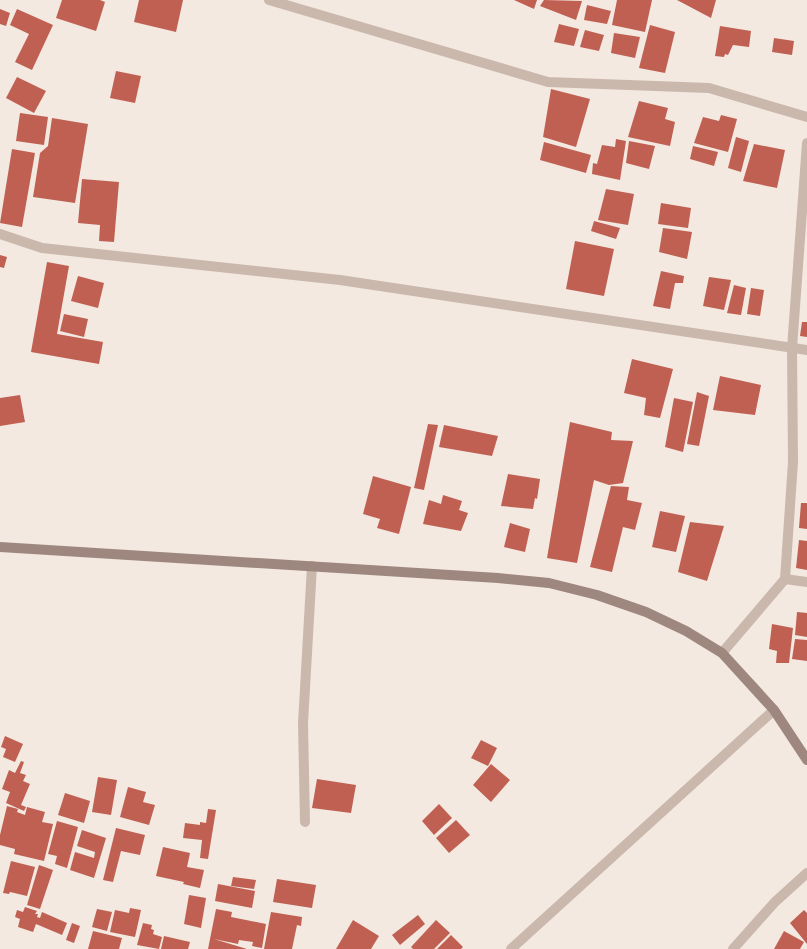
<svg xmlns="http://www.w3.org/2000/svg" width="807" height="949" viewBox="0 0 807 949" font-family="Rubik,sans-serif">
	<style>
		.building { fill: #c06052 }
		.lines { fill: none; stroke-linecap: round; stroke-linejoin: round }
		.street { stroke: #cbb8ad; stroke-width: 10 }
		.secondary { stroke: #9e877f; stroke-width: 10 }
	</style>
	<rect width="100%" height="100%" fill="#f3e9e1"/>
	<!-- building -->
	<g class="building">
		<path d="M62,0h38l5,2 -9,29 -40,-13z"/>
		<path d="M139,0h44l-7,32 -42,-10z"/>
		<path d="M514,0h23l-3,9z"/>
		<path d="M544,0l38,1 -6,19 -36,-14z"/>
		<path d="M617,0h35l-7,32 -33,-7z"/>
		<path d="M677,0h39l-5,18z"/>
		<path d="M587,5l24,6 -4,13 -23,-4z"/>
		<path d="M0,9l10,4 -4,13 -6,-2z"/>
		<path d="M17,9l36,16 -21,45 -17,-8 14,-28 -19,-9z"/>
		<path d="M559,24l20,5 -5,17 -20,-4z"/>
		<path d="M650,25l25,7 -10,41 -26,-5z"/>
		<path d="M720,26l31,5 -2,16 -16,-2 -5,10 -3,-1 -1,3 -9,-1z"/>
		<path d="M585,30l19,5 -5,16 -19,-4z"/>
		<path d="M614,33l26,4 -5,21 -24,-5z"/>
		<path d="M774,38l20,3 -2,14 -20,-3z"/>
		<path d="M116,71l25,5 -6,27 -25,-5z"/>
		<path d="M17,77l29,14 -12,22 -28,-15z"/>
		<path d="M551,89l39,10 -14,48 -33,-10z"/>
		<path d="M639,101l29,7 -3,11 10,3 -5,24 -42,-9z"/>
		<path d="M20,113l28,4 -4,28 -28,-4z"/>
		<path d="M721,115l16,4 -9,33 -34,-9 9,-26 16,4z"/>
		<path d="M52,118l36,6 -13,79 -42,-6 7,-44 8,-7z"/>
		<path d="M736,137l13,4 -8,31 -13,-4z"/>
		<path d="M616,139l10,2 -6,39 -28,-6 1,-11 4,1 5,-19 13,2z"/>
		<path d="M629,141l26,5 -6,23 -23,-6z"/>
		<path d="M544,142l47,13 -5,18 -46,-13z"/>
		<path d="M754,144l31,6 -8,38 -34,-7z"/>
		<path d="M693,146l25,6 -4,14 -24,-7z"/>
		<path d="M12,149l23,4 -13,74 -22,-4z"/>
		<path d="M82,179l37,3 -5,60 -15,-1 1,-16 -22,-2z"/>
		<path d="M606,189l28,5 -6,31 -30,-5z"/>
		<path d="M661,203l30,5 -3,20 -30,-4z"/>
		<path d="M594,221l26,7 -4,11 -25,-8z"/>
		<path d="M663,228l29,4 -5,27 -28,-7z"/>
		<path d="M575,241l39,8 -10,47 -38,-7z"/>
		<path d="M0,255l7,2 -3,11 -4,-1z"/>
		<path d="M47,262l22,4 -12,68 46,8 -4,22 -68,-12z"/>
		<path d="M661,271l23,5 -1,7h-8l-5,26 -17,-3z"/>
		<path d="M78,276l26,7 -6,25 -27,-7z"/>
		<path d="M709,277l22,3 -7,30 -21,-4z"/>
		<path d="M734,285l12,3 -5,27 -14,-2z"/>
		<path d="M751,288l13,2 -4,26 -13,-2z"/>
		<path d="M64,314l24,5 -4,18 -24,-6z"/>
		<path d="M802,322h5v15l-7,-1z"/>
		<path d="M632,359l41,10 -13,49 -16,-3 2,-17 -22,-5z"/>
		<path d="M720,376l41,9 -6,30 -42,-5z"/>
		<path d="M697,392l12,4 -10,50 -12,-2z"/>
		<path d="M20,395l5,27 -25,4v-28z"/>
		<path d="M674,398l19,4 -10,50 -18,-5z"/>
		<path d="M570,422l42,10 -1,8 22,1 -10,42 -14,2 -15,-5 -17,83 -30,-5z"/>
		<path d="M428,424l10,1 -14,65 -10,-2z"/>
		<path d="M444,425l54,11 -6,20 -53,-9z"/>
		<path d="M508,474l32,5 -3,20 -2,-1 -2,11 -32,-3z"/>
		<path d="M373,476l38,11 -12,47 -22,-6 3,-9 -17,-5z"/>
		<path d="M611,486l18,1 -2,13 15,3 -7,27 -12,-3 -11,45 -22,-5z"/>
		<path d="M443,495l19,6 -3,9 9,3 -7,18 -38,-7 6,-24 12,4z"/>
		<path d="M801,503h6v26l-8,-1z"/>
		<path d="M660,511l25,5 -9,36 -24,-5z"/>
		<path d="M690,522l34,4 -17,55 -29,-9z"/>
		<path d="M510,523l20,6 -5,23 -21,-5z"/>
		<path d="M799,540l8,1v29l-11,-2z"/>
		<path d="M797,612l10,1v24l-12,-2z"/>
		<path d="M772,624l21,4 -4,35h-13l1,-12 -8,-2z"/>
		<path d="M795,639l12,1v21l-15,-2z"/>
		<path d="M5,736l18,8 -8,18 -12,-5 3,-8 -5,-2z"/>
		<path d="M481,740l16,8 -9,18 -17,-8z"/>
		<path d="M21,761l3,1 -4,11 6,2 -3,6 7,3 -9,21 5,2 -2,4 -18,-8 4,-11 -8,-3 7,-19 6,3z"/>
		<path d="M491,764l19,16 -19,22 -18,-17z"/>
		<path d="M98,777l19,3 -6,35 -19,-3z"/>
		<path d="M317,779l39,6 -5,28 -39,-5z"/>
		<path d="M128,787l18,5 -3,10 12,3 -6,20 -29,-8z"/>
		<path d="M65,793l25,8 -6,22 -26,-8z"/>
		<path d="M439,804l13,14 -18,17 -12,-14z"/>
		<path d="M7,806l11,3 -1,3 8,3 2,-8 18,5 -3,10 11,2 -9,37 -30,-7 1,-5 -15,-4v-10z"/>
		<path d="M208,809l8,1 -8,49 -8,-1 2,-18 -19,-2 2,-15 15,2v-3l6,1z"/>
		<path d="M456,820l14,15 -21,18 -13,-15z"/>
		<path d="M57,821l21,6 -11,41 -12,-4 2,-8 -9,-2z"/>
		<path d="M116,828l29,7 -5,20 -19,-4 -8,31 -10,-2z"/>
		<path d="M82,830l24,8 -12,40 -24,-8 5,-18 19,6 1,-6 -18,-6z"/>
		<path d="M163,847l27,6 -3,14 17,3 -4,18 -17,-4 1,-2 -28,-6z"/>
		<path d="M11,861l24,6 -8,29 -17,-4 -1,2 -6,-1z"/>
		<path d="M39,865l14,5 -13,39 -13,-4z"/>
		<path d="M233,877l23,3 -2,9 -23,-3z"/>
		<path d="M277,879l39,6 -4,23 -39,-6z"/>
		<path d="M218,884l37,7 -3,17 -37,-7z"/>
		<path d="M189,895l17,3 -5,30 -17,-4z"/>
		<path d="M25,907l12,4 -2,3h3l-1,3 3,1 2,-6 25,11 -5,12 -26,-11 -3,8 -15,-5 2,-8 -5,-2 2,-7 6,2z"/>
		<path d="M130,908l11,2 -6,27 -25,-5 5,-22 14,3z"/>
		<path d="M97,909l15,3 -5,19 -15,-4z"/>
		<path d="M216,909l16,3 -1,5 35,7 -4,24 -10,-2 1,-4 -14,-2 -1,4 -24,-5 33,10h-39z"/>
		<path d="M804,910l3,3v31l-17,-21z"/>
		<path d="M271,912l31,5 -1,9 -4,-1 -5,24h-28z"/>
		<path d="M418,915l7,9 -25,21 -8,-10z"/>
		<path d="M353,920l26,16 -8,13h-35z"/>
		<path d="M436,920l14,13 -16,16h-21l-2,-2z"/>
		<path d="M72,923l8,3 -6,17 -8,-3z"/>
		<path d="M143,923l9,2 -1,4 3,1 -1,4 9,3 -3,12 -22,-4z"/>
		<path d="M93,931l29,7 -3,11h-31z"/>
		<path d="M784,931l20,11 -4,7h-26z"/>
		<path d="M451,935l12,12 -2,2h-24z"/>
		<path d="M164,936l26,6 -2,7h-27z"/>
	</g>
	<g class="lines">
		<!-- street -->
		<g class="street">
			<path d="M269,0l279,82 161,6 98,29"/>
			<path d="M0,234l42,14 298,32 467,70"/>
			<path d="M785,579l22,3"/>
			<path d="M722,653l63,-74 8,-117 -1,-114 15,-205"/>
			<path d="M305,822l-2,-99 9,-157"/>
			<path d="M511,949l263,-239"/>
			<path d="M733,949l42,-47 32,-29"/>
		</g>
		<!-- secondary -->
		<path class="secondary" d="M0,547l498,31 51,5 48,12 49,17 40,19 36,22 52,57 33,50"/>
	</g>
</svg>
